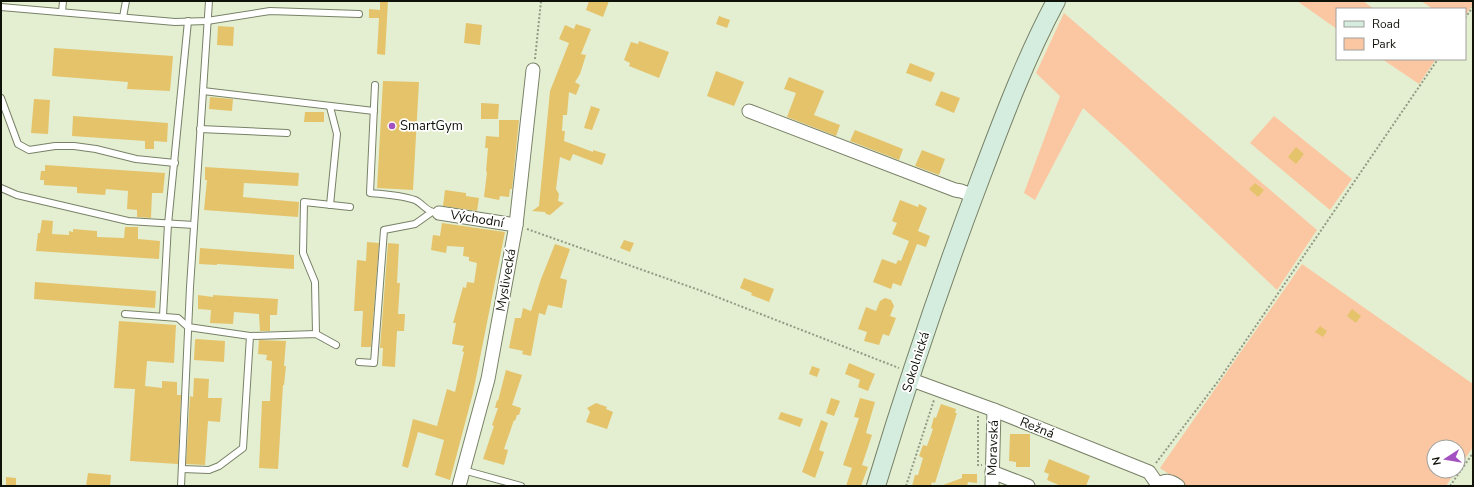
<svg xmlns="http://www.w3.org/2000/svg" width="1474" height="487" viewBox="0 0 1474 487" font-family="'Nunito Sans',sans-serif">
	<style>
		.green { fill: #fbc7a2 }
		.building { fill: #e4c36b }
		.lines { fill: none; stroke-linecap: round; stroke-linejoin: round }
		.service-casing { stroke: #788167; stroke-width: 8 }
		.minor-casing { stroke: #788167; stroke-width: 15 }
		.secondary-casing { stroke: #788167; stroke-width: 20 }
		.path { stroke: #929a84; stroke-width: 2; stroke-dasharray: 2 2; stroke-linecap: butt }
		.service { stroke: #fff; stroke-width: 6 }
		.minor { stroke: #fff; stroke-width: 13 }
		.secondary { stroke: #d5edde; stroke-width: 18 }
		.poi-dot { fill: #a350c0; stroke: #fff; stroke-width: 1.5 }
		.labels { text-anchor: middle; dominant-baseline: central; stroke-width: 3.5; stroke-linejoin: round; paint-order: stroke }
		.poi-label { font-size: 13px; fill: #0f1208; stroke: #fff; text-anchor: start }
		.street-label { font-size: 13px; fill: #0f1208; stroke: #fff }
	</style>
	<rect width="100%" height="100%" fill="#e4efd1"/>
	<!-- green -->
	<g class="green">
		<path d="M1297,1h66l11,8h-37v20z"/>
		<path d="M1421,1h52v3l-8,12v-7h-32z"/>
		<path d="M1064,13l253,217 -40,60 -152,-144 -42,-38 -48,92 -11,-7 36,-97 -24,-23z"/>
		<path d="M1382,59h54l-17,25z"/>
		<path d="M1274,116l78,63 -22,31 -80,-67z"/>
		<path d="M1302,264l171,120v63l-15,22v-22h-24v24h22l-10,15h-259l-27,-18z"/>
	</g>
	<!-- building -->
	<g class="building">
		<path d="M380,1h8l-3,54 -8,-1 2,-36h-10v-9l11,1z"/>
		<path d="M589,1h20l-6,16 -17,-7z"/>
		<path d="M719,16l11,4 -3,8 -11,-4z"/>
		<path d="M466,23l16,2 -2,20 -16,-2z"/>
		<path d="M576,24l15,5 -10,25 5,1 -6,19 -5,8 5,3 -4,10 -7,-3 -2,23h-4l-1,16h3l-1,10 29,11v-2l13,4 -4,11 -29,-11 -3,7 -10,-4 -4,32 3,5 -1,7 6,2 -14,12 -4,-1 -1,-2 -13,-1 7,-5 11,-115 19,-48 -10,-4 6,-14 9,4z"/>
		<path d="M218,26l16,1 -1,19 -16,-1z"/>
		<path d="M639,41l30,11 -10,26 -30,-12 1,-3 -6,-3 7,-18 7,2z"/>
		<path d="M54,48l119,8 -3,35 -43,-2 1,-7 -76,-6z"/>
		<path d="M910,63l25,10 -4,9 -25,-9z"/>
		<path d="M716,71l28,11 -10,24 -27,-10z"/>
		<path d="M789,77l35,14 -10,24 26,10 -4,11 -49,-19 9,-24 -12,-4z"/>
		<path d="M383,81l36,1 -6,108 -36,-2z"/>
		<path d="M941,91l19,7 -6,15 -19,-8z"/>
		<path d="M210,97l23,2 -1,12 -23,-2z"/>
		<path d="M34,99l16,1 -2,34 -17,-1z"/>
		<path d="M481,103l18,1 -1,15h-17z"/>
		<path d="M591,106l9,3 -8,21 -8,-2z"/>
		<path d="M305,112h19v10h-20z"/>
		<path d="M73,116l95,7 -1,19 -13,-1v8h-9v-8l-73,-5z"/>
		<path d="M499,120h20l-7,69h-2l-1,8 -9,-1 -1,4 -15,-3 3,-25 -1,-1 2,-23h-3l1,-12 13,1z"/>
		<path d="M855,130l48,19 -4,11 -49,-19z"/>
		<path d="M1296,147l8,7 -8,10 -8,-7z"/>
		<path d="M922,150l23,9 -6,16 -24,-9z"/>
		<path d="M45,165l120,8 -2,20h-11l-1,25 -14,-1v-7l-10,-1 1,-18 -22,-2 -1,6 -28,-2v-6l-33,-2v-5h-4l1,-9h4z"/>
		<path d="M205,167l94,6 -1,13 -54,-3 -1,14 56,5 -1,15 -94,-7 3,-30h-2z"/>
		<path d="M1255,183l9,7 -6,7 -9,-8z"/>
		<path d="M445,190l21,3v3l13,2 -2,13 -34,-5z"/>
		<path d="M900,200l18,7 1,-3 8,4 -9,23 12,5 -4,11 -9,-3 -16,42 -8,-3 -2,6 -18,-7 9,-23 14,5 2,-4 3,1 8,-20 -17,-7 5,-11 -5,-2z"/>
		<path d="M42,220l11,1 -1,13 17,1v-4l4,1v-3l24,2v6l27,1 1,-11h13v12l22,2 -1,18 -123,-8 2,-18h2z"/>
		<path d="M442,223l63,9 -32,161 -23,87 -15,-5 9,-35 -26,-8 -10,36 -6,-2 11,-47 24,7 10,-37 8,3 9,-40 -2,-1 2,-5 -12,-2 4,-21h-3l10,-36 3,1 1,-6 7,1 3,-20 -8,-2v-4l-6,-1 1,-9 -17,-1 -1,7 -15,-3 2,-15 7,1z"/>
		<path d="M624,240l10,3 -4,9 -10,-4z"/>
		<path d="M367,242l12,1 -8,104h-10l2,-36h-9l3,-51 9,1z"/>
		<path d="M388,243l11,1 -2,39h3l-2,31h7l-1,17h-7l-2,36 -13,-1 1,-18h-3z"/>
		<path d="M555,244l15,5 -10,29 7,2 -5,28 -14,-3 -3,10 -6,-2 -8,43 -9,-2 1,-3 -14,-3 6,-30h6l2,-10 8,3 10,-32z"/>
		<path d="M200,248l94,7v14l-77,-5v1l-18,-1z"/>
		<path d="M744,278l30,11 -5,13 -18,-7 1,-2 -12,-5z"/>
		<path d="M35,282l121,9 -1,17 -121,-9z"/>
		<path d="M198,295l15,2v-2l65,4 -1,16h-7v16h-10l-1,-17 -25,-2 -1,12 -23,-1 1,-13 -13,-1z"/>
		<path d="M885,298l6,2 3,6 -4,10 6,2 -7,18 -6,-2 -4,11 -15,-4 3,-9 -9,-3 8,-22 10,4 4,-10z"/>
		<path d="M1352,309l9,7 -5,7 -9,-7z"/>
		<path d="M119,321l57,4 -2,38 -27,-2 -2,25 17,2v-7l15,1v13h4l-3,69 -48,-3 5,-72 -21,-1z"/>
		<path d="M1320,326l7,5 -4,6 -8,-5z"/>
		<path d="M196,339l29,2 -1,21 -30,-2 1,-20z"/>
		<path d="M259,340l27,1 -2,25h2l-2,19h-1l-5,84 -19,-1 3,-67h8l2,-40 -6,-1 1,-5 -9,-1z"/>
		<path d="M849,363l26,11 -7,17 -10,-4 2,-7 -15,-6z"/>
		<path d="M812,366l8,3 -3,8 -8,-3z"/>
		<path d="M506,370l16,5 -10,30 9,3 -2,7h-2l-2,6 -1,-1 -10,29 4,1 -4,15 -21,-6 11,-33 -2,-1 6,-17h-3l2,-8 1,1z"/>
		<path d="M194,378l15,1 -1,19h14l-2,24 -12,-1 -3,44 -19,-1 4,-68 3,1z"/>
		<path d="M831,398l9,3 -6,15 -8,-3z"/>
		<path d="M860,398l15,4 -9,31 6,2 -10,30 6,2 -7,19h-15l6,-18 -9,-3 16,-47 -5,-1z"/>
		<path d="M596,403l11,4 -1,2 7,3 -6,17 -21,-7 4,-10 -3,-4z"/>
		<path d="M941,404l15,5 -1,4h2l-22,70 -3,-1 -1,4h-19l3,-11h3l5,-17 -4,-2 4,-11 4,1 6,-17 -2,-1 3,-11 2,1z"/>
		<path d="M781,412l22,7 -3,8 -22,-8z"/>
		<path d="M821,420l7,3 -9,27 5,2 -9,26 -13,-6z"/>
		<path d="M1010,434h20v33h-14v-5l-7,-1z"/>
		<path d="M1049,459l41,17 -4,10h-25l-14,-6 2,-6 -5,-2z"/>
		<path d="M88,473l23,2 -1,11h-24z"/>
		<path d="M962,474h15v9l-9,-1 -1,4h-24v-1l19,-7z"/>
		<path d="M6,477l10,1v8h-10z"/>
	</g>
	<g class="lines">
		<!-- service casing -->
		<g class="service-casing">
			<g id="service">
				<path d="M1,7l174,15 32,-1 63,-10 89,3"/>
				<path d="M62,12l1,-11"/>
				<path d="M123,17l3,-16"/>
				<path d="M375,85l-5,108c14,1 31,2 45,7 7,3 10,10 18,12"/>
				<path d="M203,91l171,20"/>
				<path d="M1,98l17,46 11,6 26,-4h19l22,3 40,10 39,4"/>
				<path d="M200,129l87,4"/>
				<path d="M1,188l16,7 111,26 66,4"/>
				<path d="M330,205l7,-71 -7,-27"/>
				<path d="M125,314l53,4 10,9 62,9"/>
				<path d="M163,316l5,-92 20,-203"/>
				<path d="M316,334l-1,-52 -12,-29 1,-51 46,5"/>
				<path d="M359,362l15,1 10,-133 31,-6 17,-12"/>
				<path d="M182,469l27,1 10,-4 24,-18 7,-112 66,-2 20,11"/>
				<path d="M463,470l58,16"/>
				<path d="M181,486l9,-199 19,-286"/>
			</g>
		</g>
		<!-- minor casing -->
		<g class="minor-casing">
			<g id="minor">
				<path d="M749,111l206,79 6,1 13,5"/>
				<path d="M439,213l77,12"/>
				<path d="M909,379l85,31 155,62 9,13 -1,1"/>
				<path d="M992,472l36,14"/>
				<path d="M1158,485c8,-6 13,-4 20,1"/>
				<path d="M459,486l29,-107 28,-154 17,-155"/>
				<path d="M992,486l2,-76"/>
			</g>
		</g>
		<!-- secondary casing -->
		<g class="secondary-casing">
			<path id="secondary" d="M876,486c31,-102 65,-204 103,-304 23,-61 46,-123 77,-181"/>
		</g>
		<!-- path -->
		<g class="path">
			<path d="M1465,18l8,-11"/>
			<path d="M535,59l6,-58"/>
			<path d="M527,229l172,61 200,78"/>
			<path d="M978,416v49h4"/>
			<path d="M1156,463l63,-83 219,-321"/>
			<path d="M906,486l28,-86"/>
			<path d="M1450,486l23,-33"/>
		</g>
		<!-- service -->
		<use href="#service" class="service"/>
		<!-- minor -->
		<use href="#minor" class="minor"/>
		<!-- secondary -->
		<use href="#secondary" class="secondary"/>
	</g>
	<!-- markers -->
	<circle class="poi-dot" cx="392" cy="126" r="4"/>
	<g class="labels">
		<!-- poi labels -->
		<g class="poi-label">
			<text x="400" y="126">SmartGym</text>
		</g>
		<!-- street labels -->
		<g class="street-label">
			<text transform="translate(477 219) rotate(9)">Východní</text>
			<text transform="translate(506 280) rotate(-80)">Myslivecká</text>
			<text transform="translate(916 362) rotate(-72)">Sokolnická</text>
			<text transform="translate(1037 428) rotate(22)">Režná</text>
			<text transform="translate(993 448) rotate(-88)">Moravská</text>
		</g>
	</g>
	<!-- border -->
	<rect width="1474" height="487" fill="none" stroke="#0f1208" stroke-width="4"/>
	<!-- legend -->
	<rect x="1336" y="8" width="130" height="52" fill="#ffffff" stroke="#9fa09c"/>
	<rect x="1344" y="21" width="20" height="6" fill="#d5edde" stroke="#9fa09c"/>
	<text x="1372" y="28" font-size="12" fill="#0f1208">Road</text>
	<rect x="1344" y="38" width="20" height="12" fill="#fbc7a2" stroke="#9fa09c"/>
	<text x="1372" y="48" font-size="12" fill="#0f1208">Park</text>
	<!-- north arrow -->
	<g transform="translate(1446 459) rotate(258)"><circle r="19" fill="#ffffff" stroke="#9fa09c"/>
	<path d="M0-3L7 15L0 10L-7 15Z" fill="#a350c0"/>
	<text y="-6" font-size="11" font-weight="bold" text-anchor="middle" fill="#0f1208">N</text>
	</g>
</svg>
